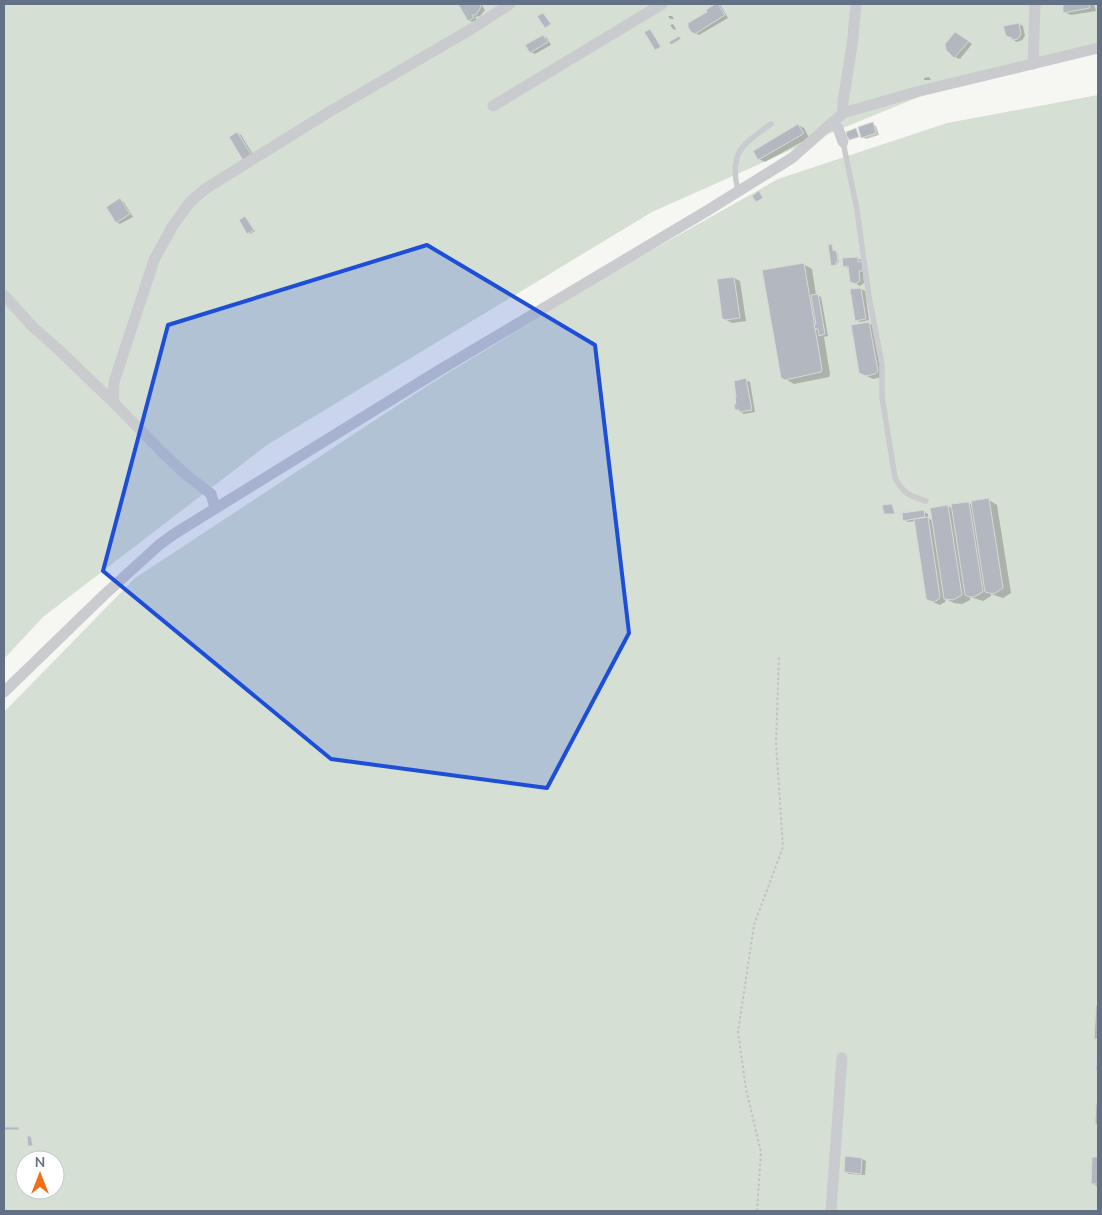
<svg xmlns="http://www.w3.org/2000/svg" width="1102" height="1215" viewBox="0 0 1102 1215" font-family="'Nunito Sans',sans-serif">
	<style>
		.green { fill: #d6dfd4; fill-rule: evenodd }
		.shadow { fill: #0003 }
		.building { fill: #b3b8c0; stroke: #d8d8d6 }
		.lines { fill: none; stroke-linecap: round; stroke-linejoin: round }
		.path { stroke: #bfc1c4; stroke-width: 2; stroke-dasharray: 2.5 2.5; stroke-linecap: butt }
		.service { stroke: #c9cbcf; stroke-width: 5.5 }
		.minor { stroke: #c9cbcf; stroke-width: 11 }
		.marked { fill: #1d4ed8; fill-opacity: 0.2; stroke: #1d4ed8; stroke-width: 4; stroke-linejoin: round }
	</style>
	<rect width="100%" height="100%" fill="#f6f7f3"/>
	<!-- green -->
	<g class="green">
		<path d="M4,4h1094v39l-116,28 -178,73 -152,68 -385,233 -224,172 -39,42z"/>
		<path d="M1098,95v1116h-1094v-499l131,-134 295,-194 178,-109 170,-96 169,-56zM25,1160h30v30h-30z"/>
	</g>
	<!-- shadow -->
	<g class="shadow">
		<path d="M460,4h21l4,6 -5,6 -5,1 2,3 -5,2 -3,-2z"/>
		<path d="M718,4l3,2 7,12 -29,17 -7,-4 17,-19 -2,-2z"/>
		<path d="M1063,4h31l2,7 -25,4 -7,-3z"/>
		<path d="M668,16h4l2,3h-4z"/>
		<path d="M673,24l3,5 -2,1 -4,-5z"/>
		<path d="M1019,24l4,2 2,10 -3,4 -5,2 -10,-6z"/>
		<path d="M956,33l16,11 -12,15 -8,-3 -5,-7z"/>
		<path d="M543,36l4,2 4,7 -16,9 -4,-2z"/>
		<path d="M929,77l2,3h-7v-2z"/>
		<path d="M873,124l3,2 3,9 -13,4 -4,-2z"/>
		<path d="M798,125l6,3 5,10 -44,24 -6,-3z"/>
		<path d="M237,133l4,2 15,24 -7,5z"/>
		<path d="M120,200l4,2 9,15 -13,7 -4,-2z"/>
		<path d="M245,217l10,14 -5,3 -10,-13z"/>
		<path d="M832,245l2,7h3l2,10 -2,1v2h-5z"/>
		<path d="M857,258l4,2 5,12 -3,1 1,10 -4,3 -9,-5 -3,-13 -4,-2z"/>
		<path d="M803,264l9,5 4,26 5,2 7,39 -4,1 6,37 -1,3 -35,7 -12,-7z"/>
		<path d="M734,278l6,3 6,40 -14,2 -9,-5z"/>
		<path d="M861,289l4,2 4,29 -9,2 -4,-2z"/>
		<path d="M869,323l6,4 7,50 -9,2 -6,-3z"/>
		<path d="M746,380l4,2 5,30 -11,2 -8,-5z"/>
		<path d="M989,500l8,5 14,88 -8,5 -12,-4v2l-8,5 -13,-4v3l-8,4 -8,-1 -8,-4 -1,3 -5,3 -5,-2 -7,-3 -13,-79 -7,1 -4,-2 20,-8 4,2v4l5,3 15,-15 5,3 16,-6 3,2z"/>
		<path d="M846,1158l16,1 4,2 -1,14 -16,-1 -4,-2z"/>
		<path d="M1093,1158l5,1v28l-6,-4z"/>
	</g>
	<!-- building -->
	<g class="building">
		<path d="M458,4h22l1,3 -5,8h-4l2,3 -6,3z"/>
		<path d="M715,4h3l7,11 -30,19 -4,-2 -3,-5v-4l19,-11 -1,-2z"/>
		<path d="M1060,4h29l1,4 -27,5v-8z"/>
		<path d="M543,13l8,11 -6,4 -8,-12z"/>
		<path d="M1019,23l2,11 -3,5 -6,1v-2l-6,-2 -3,-10z"/>
		<path d="M650,29l11,18 -6,3 -11,-18z"/>
		<path d="M955,32l14,9 -15,17 -8,-8 -1,-6z"/>
		<path d="M543,35l5,7 -18,11 -5,-8z"/>
		<path d="M679,36l2,3 -10,6 -2,-3z"/>
		<path d="M873,122l3,11 -15,5 -3,-11z"/>
		<path d="M798,124l5,8v2l-45,26 -5,-9z"/>
		<path d="M856,128l3,9 -10,3 -1,-3h-1l-1,-5z"/>
		<path d="M237,132l16,25 -9,5 -15,-25z"/>
		<path d="M759,191l4,7 -7,4 -4,-6z"/>
		<path d="M120,198l10,16 -14,9 -10,-16z"/>
		<path d="M245,216l9,14 -7,4 -8,-14z"/>
		<path d="M832,244l1,7 3,-1 2,12h-2v3l-5,1 -3,-21z"/>
		<path d="M858,257v5l4,-1 1,10h-4l1,10 -4,3 -6,-2 -2,-16 -5,1 -1,-9z"/>
		<path d="M804,263l18,106 -1,3 -36,8 -4,-2 -19,-108z"/>
		<path d="M734,277l6,41 -15,2 -3,-2 -5,-39z"/>
		<path d="M861,288l5,31 -11,2 -5,-32z"/>
		<path d="M818,294l7,40 -6,2 -1,-7h-3l-1,-4 2,-1 -5,-29z"/>
		<path d="M869,322l9,49 -3,3 -9,2 -7,-3 -8,-48z"/>
		<path d="M746,378l6,32 -13,2v-2h-4l-1,-6h2l-1,-6h1l-2,-17z"/>
		<path d="M989,498l14,90 -9,6 -9,-2 -14,-91z"/>
		<path d="M969,502l14,90 -9,5h-5l-4,-2 -14,-91z"/>
		<path d="M892,504l3,10h-11l-2,-9z"/>
		<path d="M948,505l14,90 -9,5 -9,-1 -14,-91z"/>
		<path d="M924,510l1,7 -22,4 -1,-8z"/>
		<path d="M928,517l12,79 -1,3 -5,3 -7,-2 -1,-2 -12,-79z"/>
		<path d="M1096,1005h2v39l-1,-1v-4h-3z"/>
		<path d="M1097,1051h1v20h-2z"/>
		<path d="M1096,1103h2v22l-3,-2z"/>
		<rect x="4" y="1127" width="15" height="3"/>
		<path d="M27,1136h4l2,10h-5z"/>
		<path d="M845,1156l17,2 -1,16 -17,-2z"/>
		<path d="M1092,1157h6v27h-7z"/>
	</g>
	<g class="lines">
		<!-- path -->
		<path class="path" d="M757,1211l4,-59 -15,-63 -8,-57 16,-107 29,-78 -7,-104 3,-88"/>
		<!-- service -->
		<g class="service">
			<path d="M843,142l14,68 12,87 13,67v33l13,81c8,15 14,18 31,23"/>
			<path d="M738,191c-9,-39 3,-45 33,-67"/>
		</g>
		<!-- minor -->
		<g class="minor">
			<path d="M1033,64l2,-60"/>
			<path d="M493,106l169,-102"/>
			<path d="M843,113v-12l9,-55 4,-42"/>
			<path d="M831,123l7,5 5,14"/>
			<path d="M4,295l29,32 26,23 54,52 49,50 22,21 27,21 4,14"/>
			<path d="M113,402l1,-20 40,-122 18,-33 18,-25 15,-13 124,-77 144,-84 37,-24"/>
			<path d="M4,692l100,-97 55,-50 15,-11 264,-163 267,-159 87,-54 51,-45 73,-21 182,-44"/>
			<path d="M831,1211l11,-153"/>
		</g>
	</g>
	<!-- marked area -->
	<path class="marked" d="M427,245l168,100 34,288 -82,155 -216,-29 -228,-188 65,-246z"/>
	<!-- border -->
	<rect width="1102" height="1215" fill="none" stroke="#637187" stroke-width="10"/>
	<!-- north arrow -->
	<g transform="translate(40 1175)"><circle r="24" fill="#ffffff" stroke="#c1c6cf"/>
	<path d="M0-4L9 19L0 12L-9 19Z" fill="#f26e18"/>
	<text y="-8" font-size="14" font-weight="bold" text-anchor="middle" fill="#637187">N</text>
	</g>
</svg>
